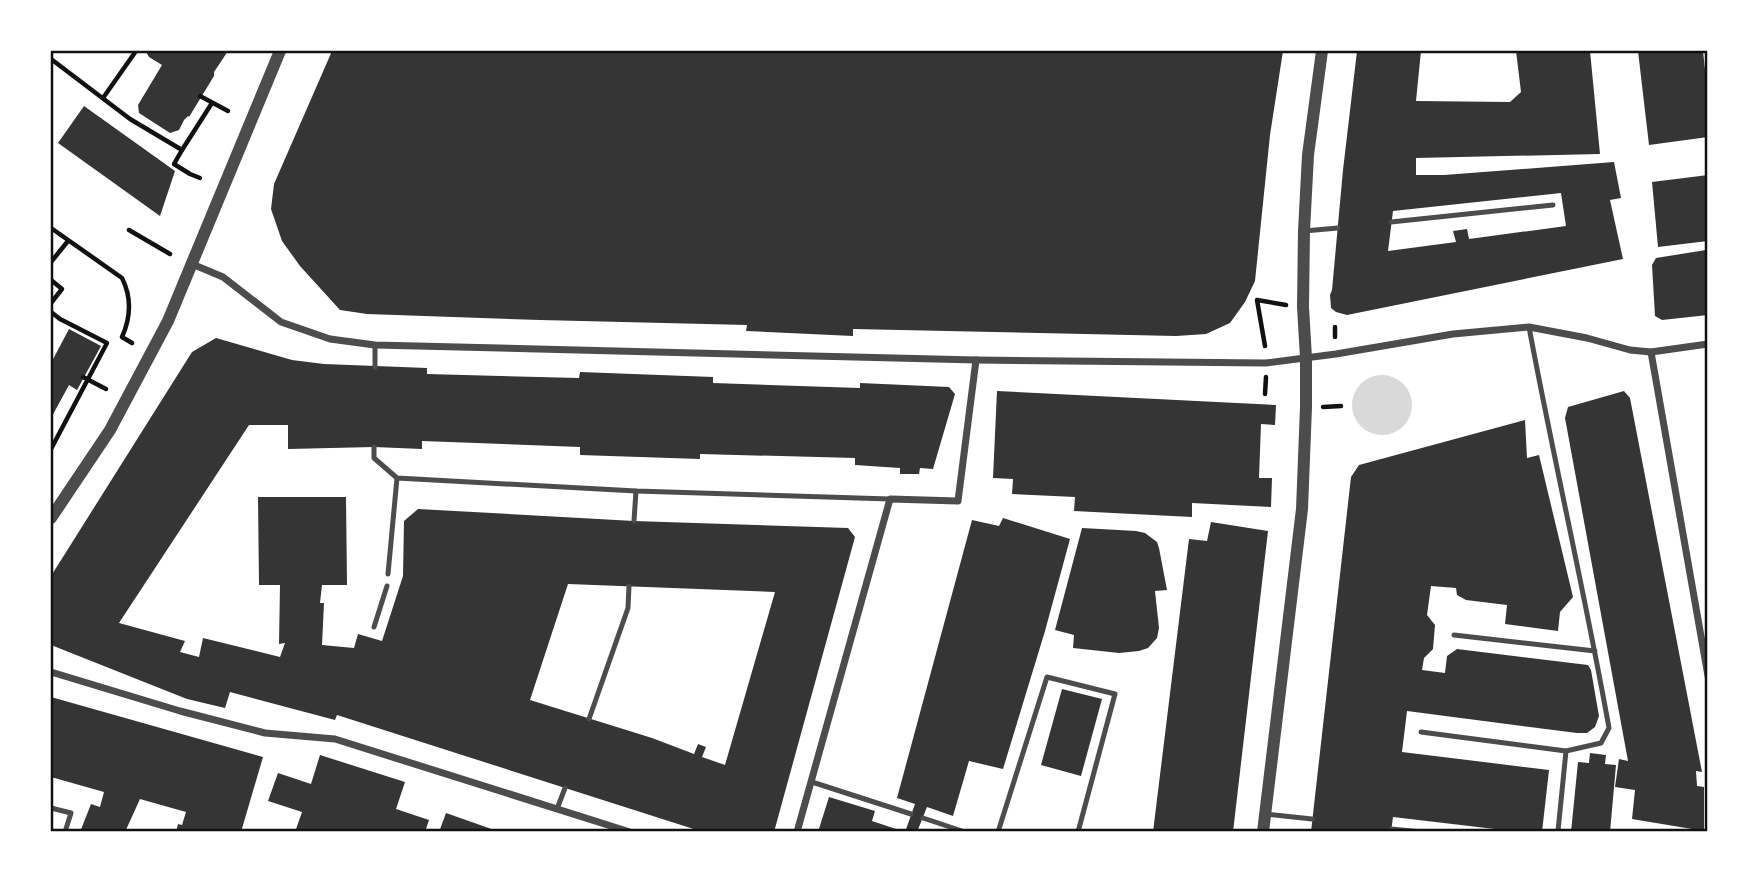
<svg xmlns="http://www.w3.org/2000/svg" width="1759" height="883" viewBox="0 0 1759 883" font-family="Raleway,sans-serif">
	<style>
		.water { fill: #d9d9d9 }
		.building { fill: #353535; fill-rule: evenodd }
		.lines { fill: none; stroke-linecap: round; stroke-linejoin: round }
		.path { stroke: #111; stroke-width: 4.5 }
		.service { stroke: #4c4c4c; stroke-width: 5 }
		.minor { stroke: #4c4c4c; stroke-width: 7 }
		.tertiary { stroke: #4c4c4c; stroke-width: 12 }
		.neatline { fill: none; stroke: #111; stroke-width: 2.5 }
	</style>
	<rect width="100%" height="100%" fill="#fff"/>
	<!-- water -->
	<circle class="water" cx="1382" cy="405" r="30"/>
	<!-- building -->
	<g class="building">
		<path d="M148,51h80l-14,21v4l-25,41 -1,-1 -4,4 -5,10 -9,3 -31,-20 -1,-8 24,-40 -13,-8 -3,-5z"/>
		<path d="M332,51h951l-13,84 -15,146 -10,21 -15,21 -24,11 -30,2 -323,-7v7l-107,-5 1,-6 -207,-5 -173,-6 -27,-4 -40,-44 -18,-25 -11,-32 3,-25z"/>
		<path d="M1357,51h64l-5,50 94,1 11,-10 -5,-41h74l10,103 -184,4v17h28l170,-13 7,36 -11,2 13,59 -276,56 -11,-3 -5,-4 -1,-13 2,-5 11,-120zM1561,193l5,33 -97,13 -2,-10 -14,2 3,11 -68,9 5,-40z"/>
		<path d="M1638,51h65l5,47v39l-59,8z"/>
		<path d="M84,106l91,65 -15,45 -102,-73z"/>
		<path d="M1708,175v66l-50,6 -6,-65z"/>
		<path d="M1706,250l2,11v54l-46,5 -7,-4 -3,-51 4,-7z"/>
		<path d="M69,329l32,17 -24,44 -8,-5 -18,33v-55z"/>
		<path d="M216,338l76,22 32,4 103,4v6l152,4 1,-6 133,5v6l147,5v-5l89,4 6,7 -22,75 -13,-1 -1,6h-19v-6l-45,-3v-7l-155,-4v5l-120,-4v-8l-158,-6v8l-48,-2 -86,2v-24h-39l-130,198 66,18 -5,11 19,5 4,-19 77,19 5,-14 -6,1 1,-59h-21l-1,-88h88l1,88h-25l-2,18h4l-2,42 32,3 4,-14 24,7 21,-65 1,-55 14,-12 216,12 214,7 7,9 -81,295h-71l-366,-117 -2,5 -105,-28 -5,16 -38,-9 -136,-54v-69l141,-224zM568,584l207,8 -50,173 -23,-8 4,-10 -8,-3 -4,10 -42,-16 -122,-38z"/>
		<path d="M997,391l279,14 -1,20 -14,-1 -2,54h13l-1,29 -79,-4v14l-118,-6 1,-14 -63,-3 1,-15 -20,-1z"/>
		<path d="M1624,391l6,7 72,374 -6,-1 1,15 7,1v44l-72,-12 3,-29 -20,-3 4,-28 9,2 -63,-343 3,-11z"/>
		<path d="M1525,420l2,38 12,-3 34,142 -13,15 -2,19 -53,-7 2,-19 -41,-5 -9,-5 -1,-7 -25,-2 -4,29 8,10 -2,24 -9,9 -2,12 23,3 2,-17 10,-7 131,16 3,5 8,46 -4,11 -8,6h-10l-170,-22 -5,41 147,18 -7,62h-40l1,-2 -110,-13 -2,15h-80l40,-355 8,-12z"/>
		<path d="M1003,518l67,21 -25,92 -42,138 -34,-8 -16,55 -26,-9 -10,25h-99l11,-35 46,14 -3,10 33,11 10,-28 -18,-6 75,-278 27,6z"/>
		<path d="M1211,522l57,9 -35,301h-80l36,-293 18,2z"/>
		<path d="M1082,528l54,3 9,2 12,9 2,6 8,42 -12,1 4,37 -2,10 -9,10 -9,3 -20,2 -46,-5 1,-13 -19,-5z"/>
		<path d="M1062,689l40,10 -21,77 -40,-11z"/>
		<path d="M51,697l212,60 -22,75h-65l2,-8 4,1 4,-13 -46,-13 -15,33h-45l11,-28 9,3 4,-15 -53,-15z"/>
		<path d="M1590,753l16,2 -1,9 11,1 -6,67h-39l7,-70 11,1z"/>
		<path d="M320,755l85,27 -9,27 33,11 -4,12h-130l7,-20 -34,-11 10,-28 33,11z"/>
		<path d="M446,813l54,19h-61z"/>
	</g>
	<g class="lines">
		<!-- path -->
		<g class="path">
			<path d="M51,59l79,60 52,31 -8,14 16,10 10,4"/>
			<path d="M200,96l28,15"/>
			<path d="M103,98l33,-47"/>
			<path d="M182,150l30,-47"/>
			<path d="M51,228l71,50c10,20 9,39 0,59l10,6"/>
			<path d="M129,230l41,24"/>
			<path d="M51,262l17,-21"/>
			<path d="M51,280l11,9 -11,14"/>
			<path d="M51,312l9,7 47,24 -56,106"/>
			<path d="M1335,327v10"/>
			<path d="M1265,346l-8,-46 29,5"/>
			<path d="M83,377l23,12"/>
			<path d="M1265,394l1,-17"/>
			<path d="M1323,407l18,-1"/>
		</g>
		<!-- service -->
		<g class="service">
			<path d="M1391,222l162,-17"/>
			<path d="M1304,231l34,-3"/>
			<path d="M1529,327c25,134 56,267 80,401l-8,15 -35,8 -8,80"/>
			<path d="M375,367v-22"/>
			<path d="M374,447v11l23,20 239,13 254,8"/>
			<path d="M634,521l2,-30"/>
			<path d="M388,574l9,-96"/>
			<path d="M374,627l13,-41"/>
			<path d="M1454,635l141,16"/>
			<path d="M589,719l39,-111 1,-22"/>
			<path d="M1421,732l145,19"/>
			<path d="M812,782l99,32"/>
			<path d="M51,808l20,5 -6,19"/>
			<path d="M557,809l8,-21"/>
			<path d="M1266,814l46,5"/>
			<path d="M923,818l42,14"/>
			<path d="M1391,829l31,3"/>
			<path d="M998,832l49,-155 68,17 -37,138"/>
		</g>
		<!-- minor -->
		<g class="minor">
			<path d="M192,264l31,13 58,45 49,17 45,6 601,15 290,3 70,-9 117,-20 76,-7 58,11 43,12 21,2 57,-8"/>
			<path d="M1651,352l57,324"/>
			<path d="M51,672l129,39 85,22 70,6 295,93"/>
			<path d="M797,832l93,-333 68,2 18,-141"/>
		</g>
		<!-- tertiary -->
		<g class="tertiary">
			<path d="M51,518l59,-88 58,-109 112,-270"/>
			<path d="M1263,832l39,-323 4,-102v-49l-3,-51 1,-76 4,-76 14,-104"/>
		</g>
	</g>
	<!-- border -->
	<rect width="1759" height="883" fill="none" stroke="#ffffff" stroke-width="105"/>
	<rect x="52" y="52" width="1654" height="778" class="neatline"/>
</svg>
